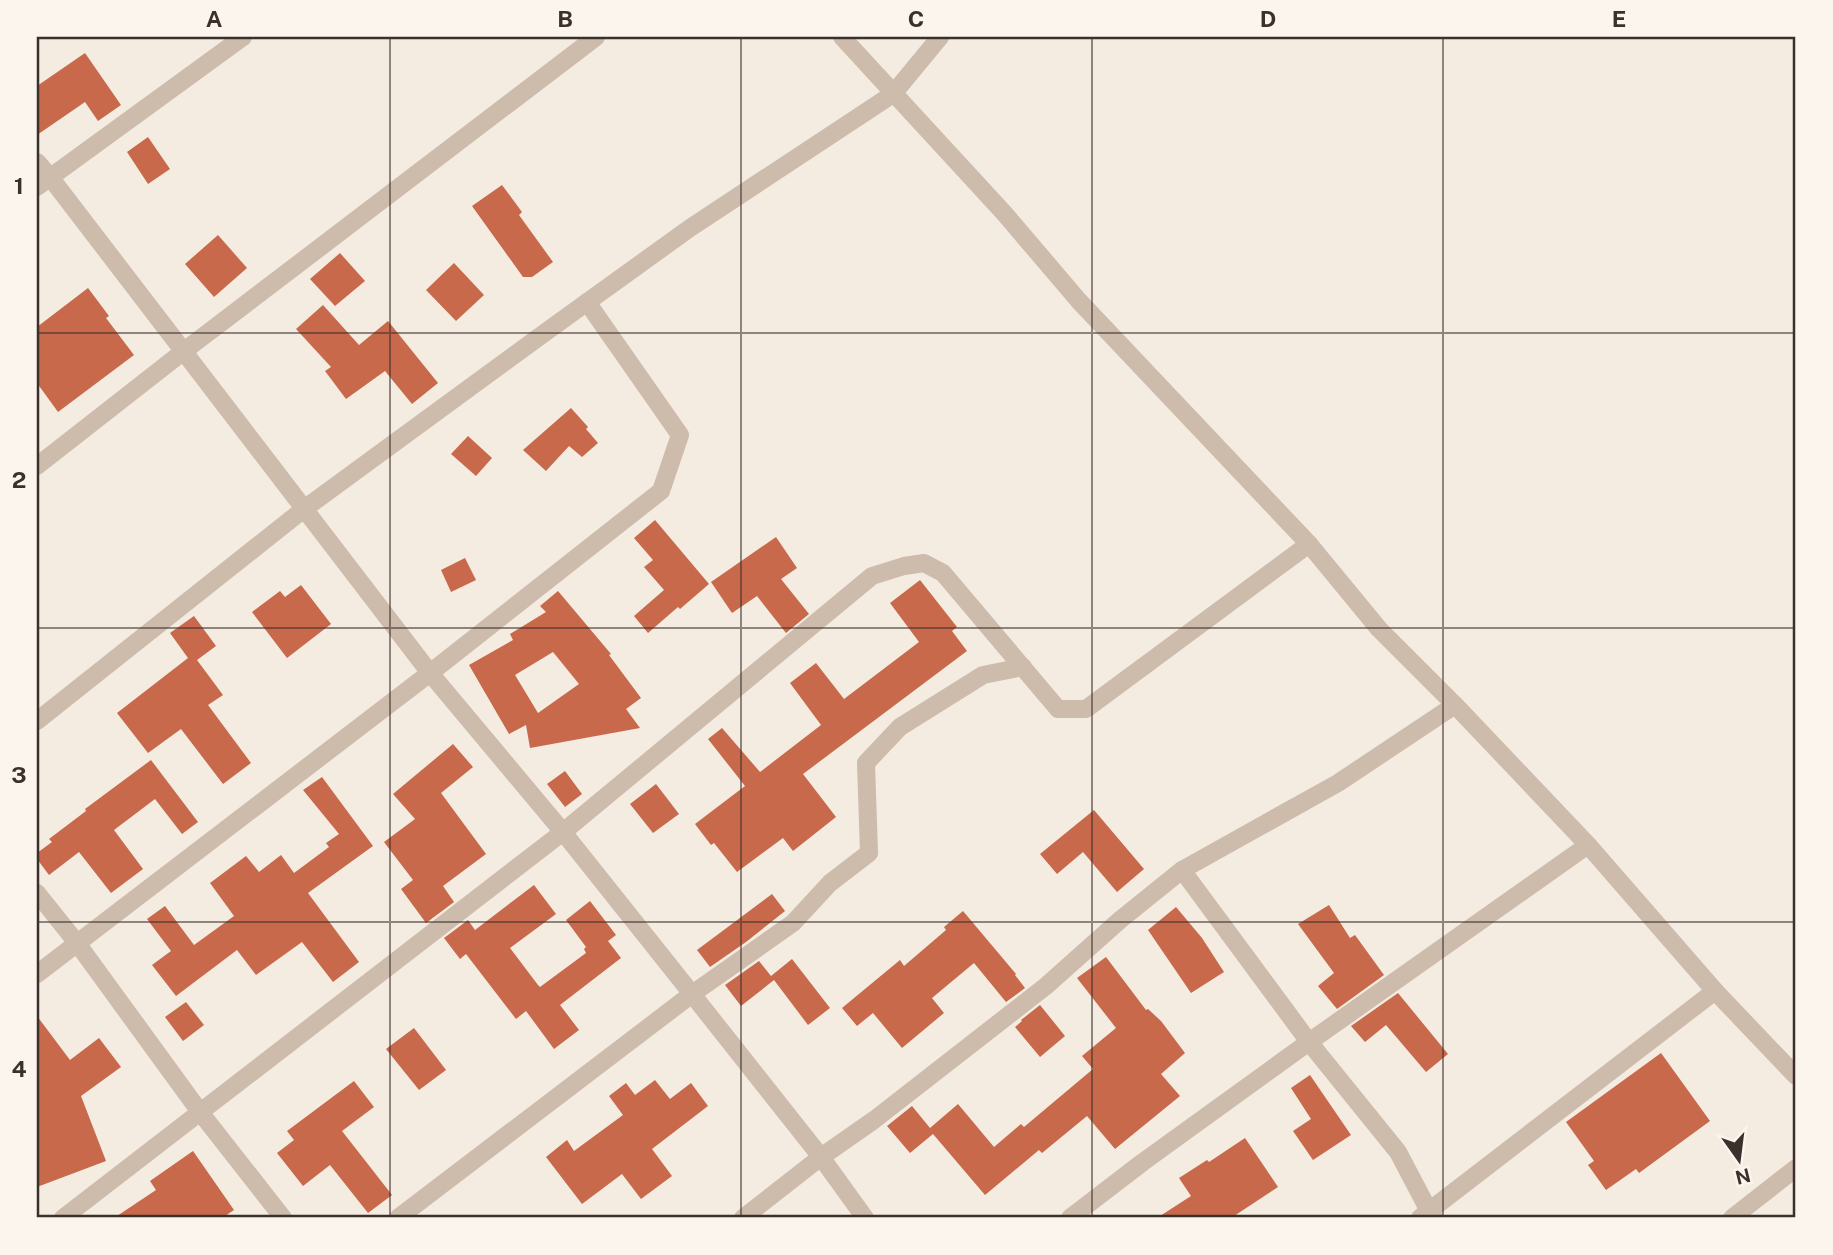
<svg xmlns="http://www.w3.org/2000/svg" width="1833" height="1255" viewBox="0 0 1833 1255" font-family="'Public Sans',sans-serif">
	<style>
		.building { fill: #c8694b; fill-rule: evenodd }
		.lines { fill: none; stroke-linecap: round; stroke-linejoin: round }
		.street { stroke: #cdbbac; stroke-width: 18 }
		.grid { fill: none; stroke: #3b302b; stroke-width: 2; stroke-opacity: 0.55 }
		.neatline { fill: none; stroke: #3b302b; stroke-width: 2.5 }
		.grid-label { font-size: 23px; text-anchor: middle; font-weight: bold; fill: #3b302b }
	</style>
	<rect width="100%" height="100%" fill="#f4ebe1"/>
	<!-- building -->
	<g class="building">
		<path d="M85,53l36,52 -23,16 -13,-19 -48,33v-49z"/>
		<path d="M148,137l22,32 -22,15 -21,-32z"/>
		<path d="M502,185l20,27 -3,3 34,47 -21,15h-9l-51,-71z"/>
		<path d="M218,235l29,33 -33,29 -29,-33z"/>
		<path d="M340,253l25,28 -30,25 -25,-27z"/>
		<path d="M454,263l30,32 -28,26 -30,-31z"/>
		<path d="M88,288l21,28 -3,2 28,37 -76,57 -21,-29v-56z"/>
		<path d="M323,305l36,40 29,-24 50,62 -26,21 -27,-33 -39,28 -21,-28 6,-4 -35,-38z"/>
		<path d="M571,408l17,19 -2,2 12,14 -16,14 -13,-11 -23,25 -23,-21z"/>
		<path d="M468,436l24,22 -16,18 -25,-22z"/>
		<path d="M655,520l54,64 -29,25 -2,-2 -30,26 -14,-17 30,-26 -20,-23 9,-7 -19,-22z"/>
		<path d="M776,537l21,31 -16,11 28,35 -23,19 -29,-37 -25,17 -21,-31z"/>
		<path d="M465,558l11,22 -25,12 -10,-22z"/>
		<path d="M920,580l37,47 -5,4 15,20 -164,123 33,43 -43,34 -10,-13 -46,34 -23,-29 -3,2 -16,-21 50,-38 -37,-47 14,-11 38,44 61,-47 -31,-42 26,-20 28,36 75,-57 -29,-39z"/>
		<path d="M301,585l30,39 -44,34 -35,-46 28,-21 5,6z"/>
		<path d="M558,591l53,63 -2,1 32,43 -15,11 14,19 -110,20 -4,-23 -17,9 -40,-69 44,-25 -3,-6 36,-22 -6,-6zM553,652l26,32 -41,29 -23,-38z"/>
		<path d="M194,616l22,30 -19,14 26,35 -15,10 43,58 -28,21 -42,-55 -33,24 -31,-40 71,-55 -18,-25z"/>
		<path d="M453,744l20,23 -32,26 45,61 -43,32 11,16 -28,21 -25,-34 12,-9 -29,-38 31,-23 -22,-25z"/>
		<path d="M151,760l47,62 -16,12 -27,-35 -41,31 29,39 -32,24 -32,-41 -30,23 -12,-16v-6l15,-11 -3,-3 37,-28 -1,-2z"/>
		<path d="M565,771l17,23 -17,13 -18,-23z"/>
		<path d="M322,777l51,69 -65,47 51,69 -26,20 -31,-40 -46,33 -19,-25 -61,46 -24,-31 19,-14 -24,-32 18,-13 29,39 40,-29 -24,-33 36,-27 13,16 22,-17 13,18 35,-26 -3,-4 13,-9 -36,-44z"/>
		<path d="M656,784l23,30 -26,19 -23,-29z"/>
		<path d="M1094,810l50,59 -27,23 -34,-40 -26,22 -17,-20z"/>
		<path d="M534,885l22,29 -46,34 28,37 2,2 46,-34 -2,-4 2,-2 -20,-27 24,-19 26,34 -8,6 13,17 -61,47 19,25 -25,19 -28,-38 -10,8 -50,-65 -6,5 -16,-21 24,-18 7,10z"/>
		<path d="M772,894l13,17 -39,31 -36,25 -13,-17z"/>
		<path d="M1329,905l21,33 5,-3 29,40 -47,34 -19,-23 16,-13 -36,-49z"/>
		<path d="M1176,907l26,31 22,34 -33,21 -43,-63z"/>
		<path d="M963,911l53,63 -1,1 10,13 -19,14 -32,-39 -42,35 12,15 -42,35 -29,-35 -16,13 -15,-18 58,-48 4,6 42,-36 -2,-3z"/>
		<path d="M1106,957l40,53 2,-1 13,12 24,32 -24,21 19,22 -65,53 -28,-33 -45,37 -3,-3 -54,45 -52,-61 -23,19 -23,-27 25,-20 18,22 28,-24 36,43 27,-23 3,3 69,-58 -11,-13 34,-28 -39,-50z"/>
		<path d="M792,959l38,49 -22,17 -34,-45 -33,26 -16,-21 34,-24 12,15z"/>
		<path d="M1398,993l50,61 -22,18 -40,-47 -21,17 -14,-16z"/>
		<path d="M186,1002l18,23 -21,16 -18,-24z"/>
		<path d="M1040,1005l25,31 -25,21 -25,-30 7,-6 -1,-1z"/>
		<path d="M37,1016l33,44 29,-22 22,29 -40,29 25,65 -69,26z"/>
		<path d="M414,1028l32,42 -27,20 -33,-41z"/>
		<path d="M1661,1053l49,68 -71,52 -3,-4 -30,21 -18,-25 6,-4 -28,-39z"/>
		<path d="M1310,1075l41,60 -38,25 -20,-29 18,-12 -20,-31z"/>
		<path d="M655,1080l15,19 21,-16 17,23 -56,43 20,27 -31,23 -19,-25 -40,30 -36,-47 21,-17 7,11 49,-36 -14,-19 17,-13 9,12z"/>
		<path d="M354,1081l20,26 -32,24 50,64 -24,18 -38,-48 -27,21 -26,-33 17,-13 -7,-9z"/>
		<path d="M1245,1138l33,49 -47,31h-74l34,-22 -12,-18 28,-18 2,2z"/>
		<path d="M193,1151l41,59 -12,8h-108l42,-28 -6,-9z"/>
	</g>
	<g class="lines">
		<!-- street -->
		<g class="street">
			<path d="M842,37l162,176 75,88 230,243 70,85 76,76 133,140 127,146 81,85"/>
			<path d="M37,162l13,15 380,496 133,159 129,162 129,163 44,61"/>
			<path d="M37,187l206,-150"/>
			<path d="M37,466l147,-115 412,-314"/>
			<path d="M37,721l267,-212 250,-183 136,-98 203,-134 47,-57"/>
			<path d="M1182,870l127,172 89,110 31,59 5,7"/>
			<path d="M37,893l40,50 123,169 83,106"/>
			<path d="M37,974l393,-301 231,-182 19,-56 -93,-133"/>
			<path d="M63,1218l500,-386 309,-256 32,-10 20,-3 19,10 115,136h28l223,-165"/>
			<path d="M398,1218l294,-224 101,-71 37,-40 39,-30 -3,-90 34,-36 83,-52 40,-8"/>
			<path d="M743,1218l78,-61 53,-37 172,-134 74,-66 62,-50 156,-87 117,-78"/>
			<path d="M1070,1218l73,-56 166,-120 279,-197"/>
			<path d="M1420,1218l295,-227"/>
			<path d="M1732,1218l64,-50"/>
		</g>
	</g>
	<!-- grid -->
	<path class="grid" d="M390,37v1181M741,37v1181M1092,37v1181M1443,37v1181M37,333h1759M37,628h1759M37,922h1759"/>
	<!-- border -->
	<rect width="1833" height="1255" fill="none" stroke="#fbf5ee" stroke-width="77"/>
	<!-- north arrow -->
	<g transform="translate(1739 1160) rotate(166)" stroke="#fbf5ee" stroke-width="5" paint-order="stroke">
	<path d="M0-5L12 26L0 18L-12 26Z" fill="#3b302b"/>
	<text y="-10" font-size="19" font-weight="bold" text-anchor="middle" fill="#3b302b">N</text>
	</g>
	<rect x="38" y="38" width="1756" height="1178" class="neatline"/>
	<g class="grid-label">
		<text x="214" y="27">A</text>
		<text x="565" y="27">B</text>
		<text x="916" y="27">C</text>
		<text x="1268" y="27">D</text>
		<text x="1619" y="27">E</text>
		<text x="19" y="194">1</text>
		<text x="19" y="488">2</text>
		<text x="19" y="783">3</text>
		<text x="19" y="1077">4</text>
	</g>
</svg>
